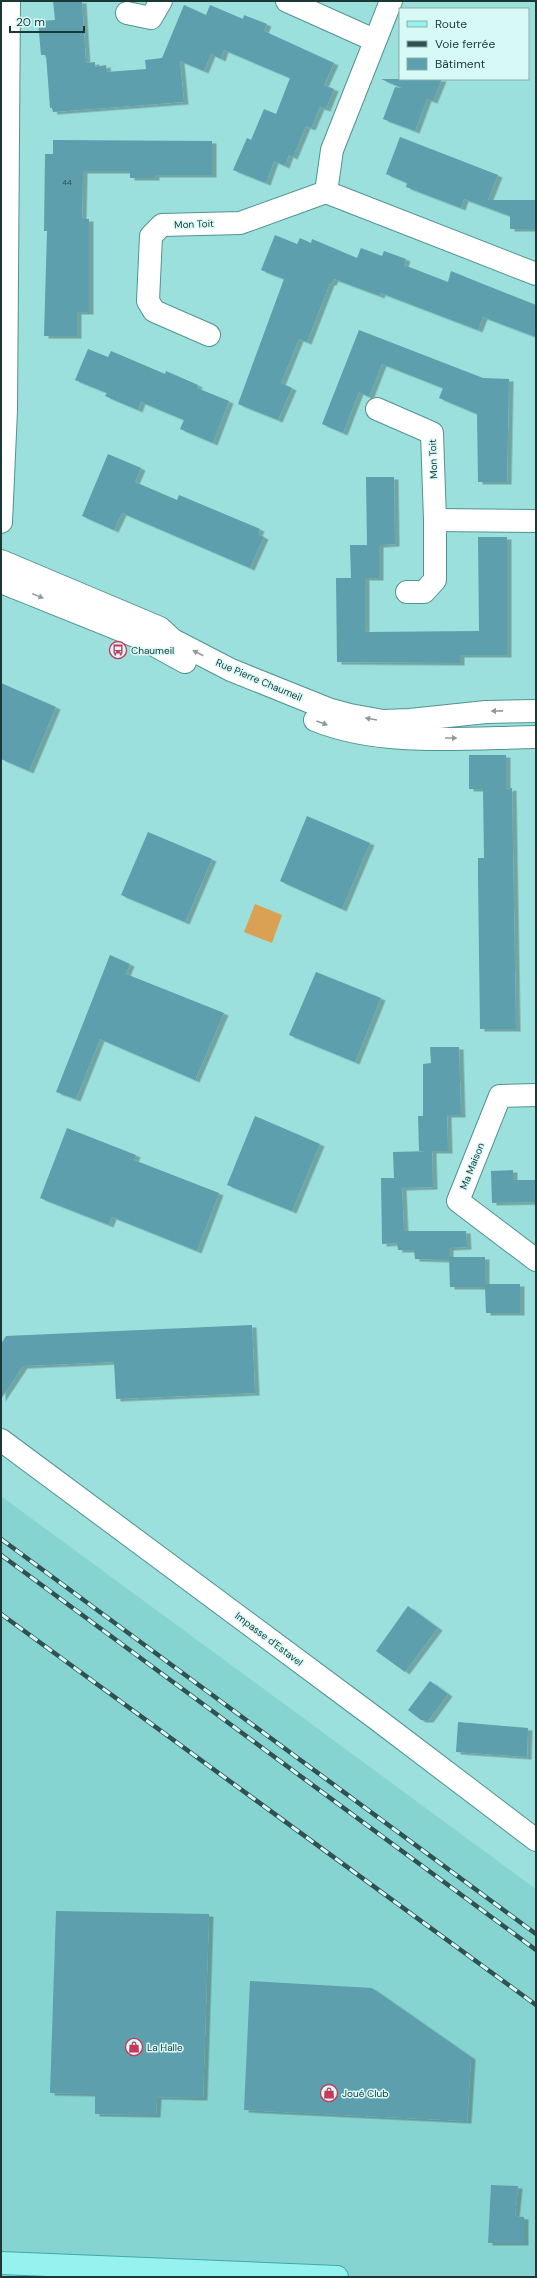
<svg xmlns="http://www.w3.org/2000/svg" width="537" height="2278" viewBox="0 0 537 2278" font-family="'DM Sans',sans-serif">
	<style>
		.built { fill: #86d4d1 }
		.green { fill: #daa054 }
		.building { fill: #5d9fac; filter: url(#shadow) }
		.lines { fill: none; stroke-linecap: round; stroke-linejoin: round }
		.minor-casing { stroke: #509491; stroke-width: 24 }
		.major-casing { stroke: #3daba8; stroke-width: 24 }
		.minor { stroke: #fff; stroke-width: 22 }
		.major { stroke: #96f2ef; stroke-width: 22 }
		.rail-casing { stroke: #2f5250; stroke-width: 4.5 }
		.rail { stroke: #d8faf7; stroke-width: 3; stroke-dasharray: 9; stroke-linecap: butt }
		.oneway { fill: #8d9b9a }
		.labels { text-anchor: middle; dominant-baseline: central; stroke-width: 3; stroke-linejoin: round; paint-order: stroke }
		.number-label { font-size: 8px; fill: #2c5154 }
		.street-label { font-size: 10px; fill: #1b3736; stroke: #d8faf7 }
		.poi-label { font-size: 10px; fill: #1b3736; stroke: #d8faf7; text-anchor: start }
	</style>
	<defs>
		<filter id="shadow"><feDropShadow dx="4.5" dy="2.5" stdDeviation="0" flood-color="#0004"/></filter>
	</defs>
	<rect width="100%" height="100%" fill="#9be0dc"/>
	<!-- built -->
	<path class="built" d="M1,1496l535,393v388h-535z"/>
	<!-- green -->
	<path class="green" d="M255,904l27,11 -10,28 -28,-11z"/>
	<!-- building -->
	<g class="building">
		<path d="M53,1h29l4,62 9,-1v5l11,-2 1,7 39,-3 -1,-9 17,-2 22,-53 22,10 4,-10 33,14 1,-4 23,9 -3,7 70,32 -10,22 10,4 -8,20 -6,-2 -9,21 -5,-2 -13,31 -4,-2 -4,11 -11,-5 -8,22 -33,-13 14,-32 4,2 13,-31 12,5 14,-36 -66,-28 -3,9 -10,-5 -7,17 -24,-10 4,41 -131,10 -1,-4h-2l-4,-53h-5l-3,-34 17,-1z"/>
		<path d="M381,79h61l-9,22 -6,-2 -12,32 -32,-12 12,-32 7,1z"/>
		<path d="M400,137l98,38 -10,25h48v29h-26v-13l-46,-17 -3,9 -55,-21 1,-4 -21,-9z"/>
		<path d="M53,140l159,1v34h-57v3h-25v-7h-47l-1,48h7v93h-12v24h-33l3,-105h-3l1,-77h8z"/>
		<path d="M275,235l22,9 3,-6 11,5 1,-4 45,19 4,-10 21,8 2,-5 22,8 -2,6 44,17 3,-11 22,9 63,25v32l-53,-20 -5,13 -97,-37 -1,3 -46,-17 -2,4h-2l-23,59 -8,-3 -18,44 11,5 -14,32 -40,-16 46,-125 -23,-9z"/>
		<path d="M359,330l124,48 26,1 -2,103h-29l-1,-68 -38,-16 4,-10 -61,-24 -13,33 -10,-5 -16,41 -21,-9z"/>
		<path d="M88,349l20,8 3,-6 54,23 1,-3 32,14 -1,3 32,13 -16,42 -33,-14 4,-9 -43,-18 -3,8 -33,-14 2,-3 -32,-13z"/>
		<path d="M108,454l33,14 -6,14 42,18 2,-5 81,34 -2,5 6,3 -14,31 -128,-55 -8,17 -32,-14z"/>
		<path d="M366,477h28l1,67 -16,1v33h-14v54l114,-1 -1,-94h29v118h-47v8l-123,-1 -1,-84h15l-1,-33h17z"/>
		<path d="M1,683l55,24 -27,64 -28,-12z"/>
		<path d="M469,755h37v34l6,-1 4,241h-36l-2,-152v-19h6l-1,-69h-14z"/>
		<path d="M307,816l63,27 -28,66 -62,-28z"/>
		<path d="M148,832l64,27 -27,63 -64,-27z"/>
		<path d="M110,955l20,9 -4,10 98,39 -29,67 -95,-41 -24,60 -20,-7z"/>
		<path d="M316,972l65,26 -26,64 -66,-27z"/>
		<path d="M430,1047h29l2,68h-14l1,36h-16l1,36 -31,1 2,43h62l1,16 -18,1v12l-34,-1 -1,-9h-16l-1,-7 -15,1 -1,-66h13l-1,-26 38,-1h-12l-1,-35h5v-52l8,-1z"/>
		<path d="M255,1116l65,28 -28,67 -65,-26z"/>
		<path d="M67,1128l69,27 -2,5 85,33 -22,58 -85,-34 -3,8 -69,-27z"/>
		<path d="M513,1170v10h23v22l-44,1 -1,-32z"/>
		<path d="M449,1257h36v27h35v29h-34l-1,-26h-35z"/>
		<path d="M252,1325l3,68 -139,6 -2,-37 -91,4 -22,33v-55l5,-8z"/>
		<path d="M408,1606l30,22 -33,44 -29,-21z"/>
		<path d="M430,1681l18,13 -19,26h-8l-13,-10z"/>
		<path d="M458,1722l70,6 -1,29 -71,-5z"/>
		<path d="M56,1911l153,3 -6,184 -46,-1 -1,18 -61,-1v-20l-45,-1z"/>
		<path d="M250,1981l122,7 99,69 -4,64 -223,-11z"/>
		<path d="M491,2185l27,1 -3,30 9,1v26h-36z"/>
	</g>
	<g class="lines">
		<!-- minor casing -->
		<g class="minor-casing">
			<g id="minor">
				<path d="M287,1l87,39"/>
				<path d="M391,1l-59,149 -6,42 210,82"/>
				<path d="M127,13l24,5 10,-17"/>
				<path d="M209,335l-55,-24 -6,-10 3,-65 11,-11 78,-2 86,-31"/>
				<path d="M377,409l55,24 3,87v60l-11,12h-17"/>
				<path d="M435,520l101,1"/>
				<path d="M1,522l5,-112 3,-409"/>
				<path d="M1,561l159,67 13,12 58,30 97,39 22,6 33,6 27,-1 76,-8 50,-1"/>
				<path d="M1,582l142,57 42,23"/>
				<path d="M315,720c66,27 150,18 221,17"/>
				<path d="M536,1095l-36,1 -42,105 78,59"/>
				<path d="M1,1440l377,280 158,120"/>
			</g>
		</g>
		<!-- major casing -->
		<g class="major-casing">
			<path id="major" d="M1,2263l336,14"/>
		</g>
		<!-- minor -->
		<use href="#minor" class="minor"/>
		<!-- major -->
		<use href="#major" class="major"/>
		<!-- rail casing -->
		<g class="rail-casing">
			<g id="rail">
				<path d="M1,1539l535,395"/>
				<path d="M1,1555l535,395"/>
				<path d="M1,1614l535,391"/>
			</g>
		</g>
		<!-- rail -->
		<use href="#rail" class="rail"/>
	</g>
	<!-- one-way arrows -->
	<defs><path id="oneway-solid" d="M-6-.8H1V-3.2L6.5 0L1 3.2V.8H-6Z"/></defs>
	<g class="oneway">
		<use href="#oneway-solid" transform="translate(38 596) rotate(22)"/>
		<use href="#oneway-solid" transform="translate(198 653) rotate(-153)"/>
		<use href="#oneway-solid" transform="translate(497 711) rotate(179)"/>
		<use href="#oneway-solid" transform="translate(371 719) rotate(-170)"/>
		<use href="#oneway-solid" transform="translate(322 723) rotate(20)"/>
		<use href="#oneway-solid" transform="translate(451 738)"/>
	</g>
	<!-- icons -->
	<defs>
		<g id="bus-ring" transform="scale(0.9)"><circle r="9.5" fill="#d8faf7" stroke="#c73859" stroke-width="1.5"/><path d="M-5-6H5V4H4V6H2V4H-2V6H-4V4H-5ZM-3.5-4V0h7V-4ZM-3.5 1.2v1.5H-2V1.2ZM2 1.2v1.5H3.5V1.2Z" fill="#c73859"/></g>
		<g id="shop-ring" transform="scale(0.9)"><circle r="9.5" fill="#d8faf7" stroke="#c73859" stroke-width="1.5"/><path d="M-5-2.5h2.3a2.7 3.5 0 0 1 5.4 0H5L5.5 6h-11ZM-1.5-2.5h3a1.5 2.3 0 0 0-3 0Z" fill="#c73859"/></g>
	</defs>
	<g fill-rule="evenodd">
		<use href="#bus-ring" x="118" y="650"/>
		<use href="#shop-ring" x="134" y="2047"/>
		<use href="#shop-ring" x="329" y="2093"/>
	</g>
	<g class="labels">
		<!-- number labels -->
		<g class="number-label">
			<text x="67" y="182">44</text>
		</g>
		<!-- street labels -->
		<g class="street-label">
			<text transform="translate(194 224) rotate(-2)">Mon Toit</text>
			<text transform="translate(433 459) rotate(-92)">Mon Toit</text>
			<text transform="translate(259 680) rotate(23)">Rue Pierre Chaumeil</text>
			<text transform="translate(472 1166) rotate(-68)">Ma Maison</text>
			<text transform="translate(269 1639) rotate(37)">Impasse d'Estavel</text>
		</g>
		<!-- poi labels -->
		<g class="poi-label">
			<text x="131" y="650">Chaumeil</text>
			<text x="147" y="2047">La Halle</text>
			<text x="342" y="2093">Joué Club</text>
		</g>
	</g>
	<!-- border -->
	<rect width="537" height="2278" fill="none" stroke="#1b3736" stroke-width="4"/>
	<!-- legend -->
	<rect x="399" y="8" width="130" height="72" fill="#d8faf7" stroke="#8cacaa"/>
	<rect x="407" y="21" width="20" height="6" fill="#96f2ef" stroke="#8cacaa"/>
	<text x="435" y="28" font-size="12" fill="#1b3736">Route</text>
	<rect x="407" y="41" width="20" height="6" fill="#2f5250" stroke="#8cacaa"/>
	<text x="435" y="48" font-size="12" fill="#1b3736">Voie ferrée</text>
	<rect x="407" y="58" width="20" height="12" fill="#5d9fac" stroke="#8cacaa"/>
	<text x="435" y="68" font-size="12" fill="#1b3736">Bâtiment</text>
	<!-- scale -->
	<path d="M10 26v6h74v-6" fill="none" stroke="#1b3736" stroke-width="2"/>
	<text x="16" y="26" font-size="12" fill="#1b3736" stroke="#d8faf7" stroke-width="3" paint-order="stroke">20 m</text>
</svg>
